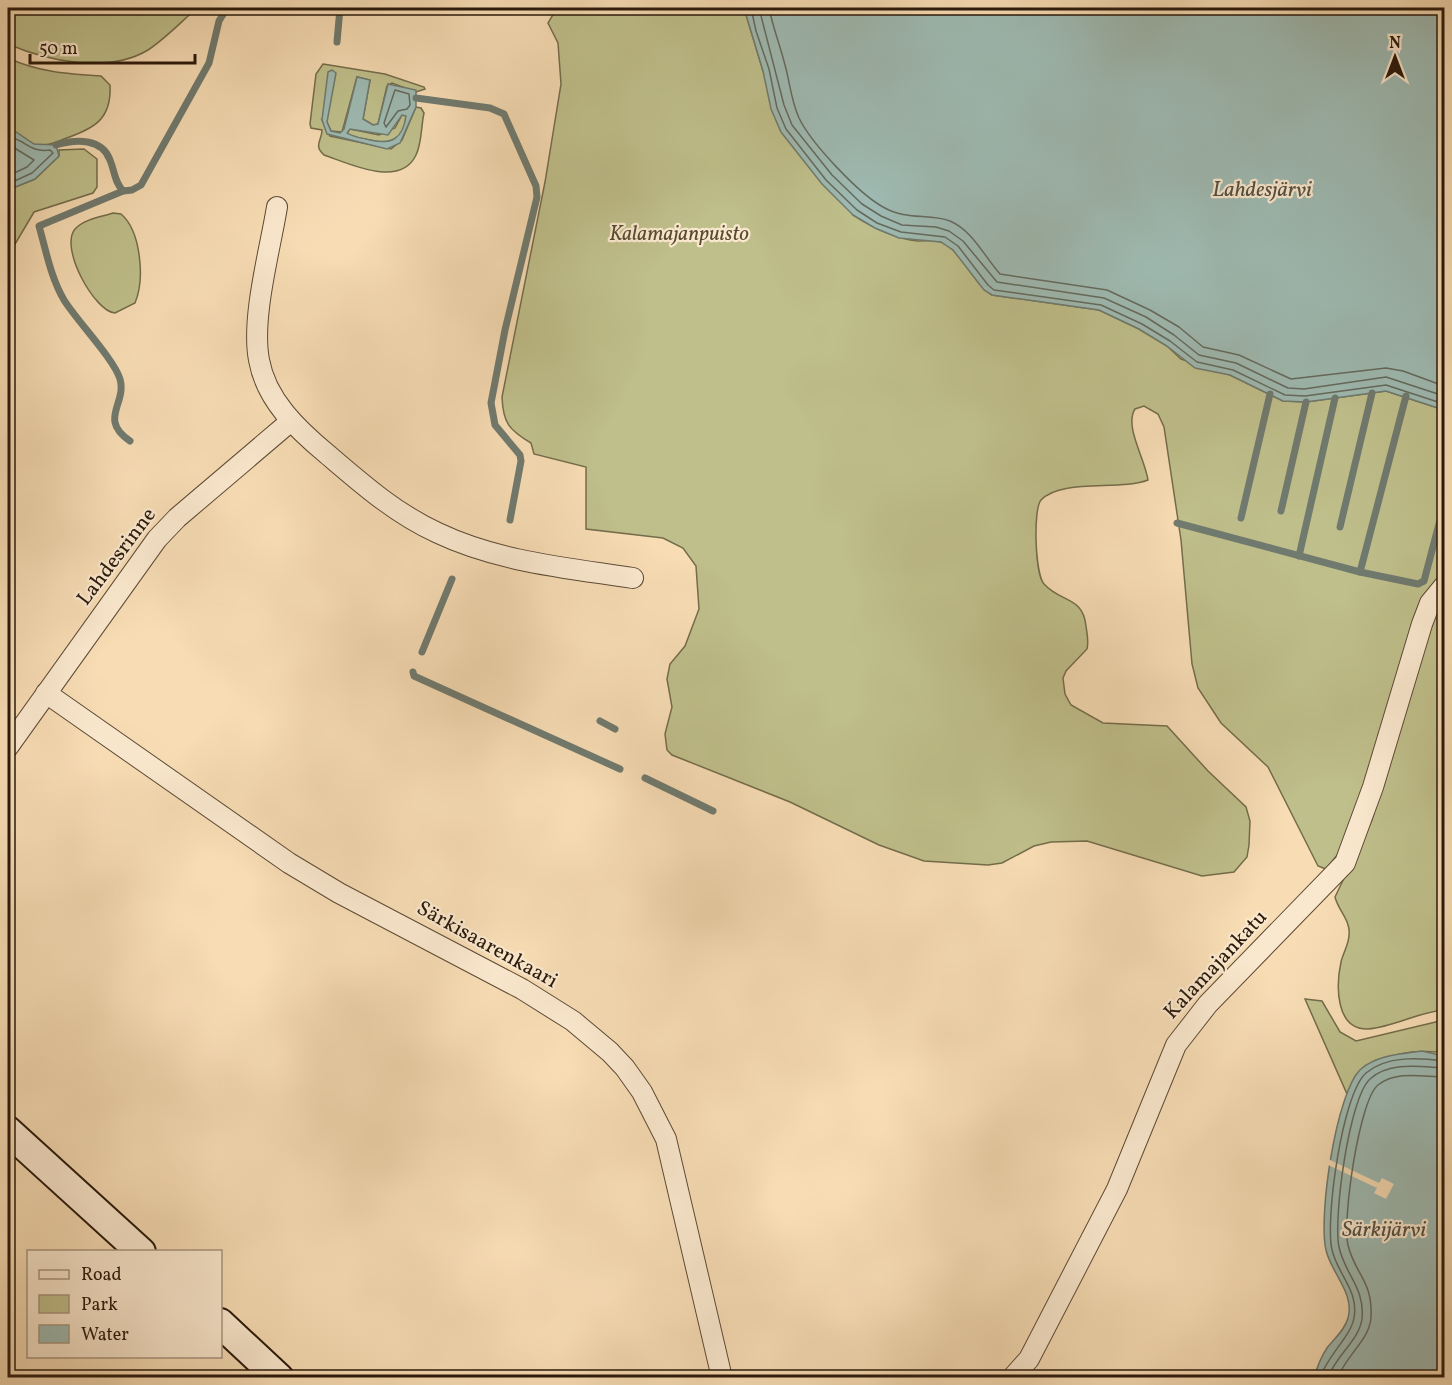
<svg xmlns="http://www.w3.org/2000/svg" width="1452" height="1385" viewBox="0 0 1452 1385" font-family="Vollkorn,serif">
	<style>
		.green { fill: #bfbf8b; stroke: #746c4b; stroke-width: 1.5 }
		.water { fill: #9ebab2; stroke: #707a6f; stroke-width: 1.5; fill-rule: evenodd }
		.pier { fill: #f7dcb4 }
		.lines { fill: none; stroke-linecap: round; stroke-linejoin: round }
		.shore { stroke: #646a5e; stroke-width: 1.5 }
		.stream { stroke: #707a6f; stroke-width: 7 }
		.street-casing { stroke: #5d4a35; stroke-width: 22 }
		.secondary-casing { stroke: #2a190b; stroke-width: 32 }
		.street { stroke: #fae8ce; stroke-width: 20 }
		.secondary { stroke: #fae8ce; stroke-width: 28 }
		.labels { text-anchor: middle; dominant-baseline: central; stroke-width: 4.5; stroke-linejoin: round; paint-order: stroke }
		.park-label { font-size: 21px; font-style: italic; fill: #574b31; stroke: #fae8ce }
		.street-label { font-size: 21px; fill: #2a190b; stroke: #fae8ce }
		.water-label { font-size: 22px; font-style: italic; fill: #535145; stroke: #fae8ce }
	</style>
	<rect width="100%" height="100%" fill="#f7dcb4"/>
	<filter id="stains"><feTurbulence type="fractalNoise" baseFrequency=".00333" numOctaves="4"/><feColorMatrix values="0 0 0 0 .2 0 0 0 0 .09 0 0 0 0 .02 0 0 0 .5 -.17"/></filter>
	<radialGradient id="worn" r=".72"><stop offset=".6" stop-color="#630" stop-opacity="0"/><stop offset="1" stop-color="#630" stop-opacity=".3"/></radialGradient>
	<!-- green -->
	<g class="green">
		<path d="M8,8h189c-15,13 -32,31 -49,42 -40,24 -101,11 -140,-6z"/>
		<path d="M547,8h197l19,63 90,144c20,13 40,23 65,26 7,0 15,-2 23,1 23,10 30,40 51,53l107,15 40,19 28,17 14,13 49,16 53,26 23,1 80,-11 58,19v164l-13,15 -85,255 -20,25 -8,-3 -50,-99 -47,-44 -23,-35 -6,-24 -11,-124 -17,-113 -6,-13 -14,-8 -9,3c-11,17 10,50 13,71 -27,11 -87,-2 -107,20 -8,9 -6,74 3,84 17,19 39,12 42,42 1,8 3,15 1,23l-21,22 -3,7 2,16 6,11 32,18 64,3 41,45 38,36 4,14 -1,24 -2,12 -13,15 -32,4 -115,-35 -36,1 -17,4 -32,17 -14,2 -64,-4 -45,-16 -89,-43 -118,-47 -5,-5 -2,-16 7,-27 -5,-28 3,-15 15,-18 14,-37 -3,-43 -13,-18 -20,-10 -77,-9v-62l-52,-13 -3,-11c-22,-13 -28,-20 -29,-46l43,-215 16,-98 -3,-41 -10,-20 6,-10z"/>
		<path d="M8,58c30,14 60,16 93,18l9,9c2,35 -17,44 -46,54 -8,3 -19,8 -28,6 -11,-3 -16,-13 -28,-14z"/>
		<path d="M323,64l62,10 39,13 1,2 -9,3 -24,-9 -5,3 -9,38 -5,1 -10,-6 7,-39 -13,-3 -15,55 -11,-1 -4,-9 -5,-2 8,16 61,13 11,-9 14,-33 5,1 3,5c-3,13 -2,30 -8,42 -16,34 -68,8 -92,0 -11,-10 -2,-14 -2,-25l-11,-2 -1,-4 6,-50z"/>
		<path d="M402,115l4,1c-3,29 -17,29 -41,23 -7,-1 -13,-2 -18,-6l3,-4 29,6 16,-7z"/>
		<path d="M84,149l13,10v28l-4,6 -59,19 -26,44v-66l27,-11 24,-23v-6z"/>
		<path d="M113,213l8,1c20,17 24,65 14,89l-20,10c-20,-1 -56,-65 -40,-84 9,-10 26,-12 38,-16z"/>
		<path d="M1444,595v415c-26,2 -50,17 -76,19 -33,1 -32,-44 -27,-67 2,-9 8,-18 8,-27 2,-14 -11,-25 -14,-38l37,-77 50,-182z"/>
		<path d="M1305,999l17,2 18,31 16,9 88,-21 -7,32c-26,-2 -59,3 -79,21 -5,4 -8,15 -11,21z"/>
	</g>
	<!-- water -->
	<g class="water">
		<path d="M744,8h700v402l-58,-19 -80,11 -23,-1 -53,-26 -35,-7 -28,-22 -28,-17 -40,-19 -107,-15 -8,-5 -31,-40 -12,-8 -42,-4 -24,-10 -22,-13 -31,-31 -41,-52 -10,-23 -8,-38z"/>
		<path d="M332,70l4,3 -9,49 4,9 9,2 4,-4 13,-52 13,3 -7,39 10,6 5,-1 10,-40 28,6v17l-16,36 -13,6 -60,-15 -5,-14 6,-48zM402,115l4,1c-3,23 -15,29 -36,24 -8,-2 -17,-3 -23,-7l3,-4 38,6z"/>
		<path d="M8,131l8,1 18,12 22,1 3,11 -24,23 -27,11z"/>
		<path d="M1422,1051l22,5v321l-130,1c3,-11 7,-21 13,-30 7,-9 18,-18 21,-30 7,-25 -17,-45 -22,-68 -8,-33 10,-158 35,-181 16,-14 40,-15 61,-18z"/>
	</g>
	<!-- pier -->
	<path class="pier" d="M1328,1159l51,24 3,-5 12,6 -8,15 -12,-6 3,-5 -51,-24z"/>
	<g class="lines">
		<!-- shore -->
		<g class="shore">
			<path d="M751,8l5,23 13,38 8,39 9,21 40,51 31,30 20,13 24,9 44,5 13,9 30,39 6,5 107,15 41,19 28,17 27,21 36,8 52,25 20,1 81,-11 58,19"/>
			<path d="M759,8l25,97 8,20 40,50 30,29 19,12 21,9 34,2 13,4 14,10 34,41 107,16 42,19 28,18 25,20 37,8 52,25 16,1 82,-12 58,19"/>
			<path d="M769,8c4,20 11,37 16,57 5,18 6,35 14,53 12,25 59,75 84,89 24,14 45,6 67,14 23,10 34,35 50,53l107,16 43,20 29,17 24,20 36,8 52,24 95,-11 17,3 41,15"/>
			<path d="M395,90l14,4 1,11 -3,4 -9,2 -12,16 -2,-4z"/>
			<path d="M8,137c18,2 20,16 42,13l3,3 -21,20 -24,11"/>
			<path d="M8,144l26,16 -7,7 -19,9"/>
			<path d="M1320,1378c7,-22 31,-42 34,-60 5,-27 -16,-43 -22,-68 -7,-30 10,-156 34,-177 21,-18 54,-15 78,-12"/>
			<path d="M1328,1378c7,-22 31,-37 34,-59 3,-32 -17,-44 -23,-72 -6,-28 10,-149 31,-168 20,-18 52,-12 74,-11"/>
			<path d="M1338,1378c7,-22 31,-37 33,-60 2,-38 -16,-43 -23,-73 -6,-24 11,-145 30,-160 19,-15 46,-8 66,-8"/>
		</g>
		<!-- stream -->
		<g class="stream">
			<path d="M337,42l3,-34"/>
			<path d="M416,98l74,10 14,6 32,72 1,11 -32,133 -14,73 4,22 25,30 1,6 -11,59"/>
			<path d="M56,145c20,-6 46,-7 54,15 5,12 4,21 13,31l9,-1 9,-5 68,-122 10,-42 8,-13"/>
			<path d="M123,191l-84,35c7,25 12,52 25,74 13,21 50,59 56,79 7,25 -22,40 10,62"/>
			<path d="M1281,511l25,-109"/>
			<path d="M1241,518l29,-124"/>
			<path d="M1177,523l183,49 58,12 6,-3 20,-76"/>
			<path d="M1340,527l32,-134"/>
			<path d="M1299,556l36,-158"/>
			<path d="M1360,572l46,-176"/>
			<path d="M422,652l30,-73"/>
			<path d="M413,672l1,4 206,93"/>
			<path d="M600,721l15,8"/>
			<path d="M645,778l68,33"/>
		</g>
		<!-- street casing -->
		<g class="street-casing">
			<g id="street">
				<path d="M277,207c-7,43 -26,111 -18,153 7,40 39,70 68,94 35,30 69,60 111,79 61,29 130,35 195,45"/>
				<path d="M46,693l243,170 50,30 183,96 51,32 37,31 15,16 17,24 24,47 56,239"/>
				<path d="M8,747l149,-208 20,-21 114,-97"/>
				<path d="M1012,1378l17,-19 88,-170 59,-144 32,-41 137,-141 28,-76 49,-163 8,-21 14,-17"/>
			</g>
		</g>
		<!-- secondary casing -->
		<g class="secondary-casing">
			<g id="secondary">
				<path d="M8,1131l133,121"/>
				<path d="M220,1323l59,55"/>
			</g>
		</g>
		<!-- street -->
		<use href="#street" class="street"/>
		<!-- secondary -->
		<use href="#secondary" class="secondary"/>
	</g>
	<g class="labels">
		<!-- park labels -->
		<g class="park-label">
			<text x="679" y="234">Kalamajanpuisto</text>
		</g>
		<!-- street labels -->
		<g class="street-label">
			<text transform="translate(117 557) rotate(-53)">Lahdesrinne</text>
			<text transform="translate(487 945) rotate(29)">Särkisaarenkaari</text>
			<text transform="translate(1216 965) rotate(-47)">Kalamajankatu</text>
		</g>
		<!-- water labels -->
		<g class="water-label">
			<text x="1262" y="190">Lahdesjärvi</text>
			<text x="1384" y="1230">Särkijärvi</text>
		</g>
	</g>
	<!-- margin -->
	<rect width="1452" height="1385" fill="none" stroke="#f7dcb4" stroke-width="30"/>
	<rect x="9" y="9" width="1434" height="1367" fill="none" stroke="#2a190b" stroke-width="3"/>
	<rect x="15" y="15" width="1422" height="1355" fill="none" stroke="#2a190b" stroke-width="1.5"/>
	<!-- legend -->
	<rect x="27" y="1250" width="195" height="108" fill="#fae8ce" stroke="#a79580" stroke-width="1.5"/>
	<rect x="39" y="1270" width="30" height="9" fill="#fae8ce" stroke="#a79580" stroke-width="1.5"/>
	<text x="81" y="1280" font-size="18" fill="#2a190b">Road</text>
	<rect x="39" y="1295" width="30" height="18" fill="#bfbf8b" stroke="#a79580" stroke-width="1.5"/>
	<text x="81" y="1310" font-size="18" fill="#2a190b">Park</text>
	<rect x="39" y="1325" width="30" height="18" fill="#9ebab2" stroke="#a79580" stroke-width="1.5"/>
	<text x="81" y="1340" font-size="18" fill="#2a190b">Water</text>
	<!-- north arrow -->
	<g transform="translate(1395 57)" stroke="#fae8ce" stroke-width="4.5" paint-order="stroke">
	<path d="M0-4.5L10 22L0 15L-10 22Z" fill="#2a190b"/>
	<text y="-9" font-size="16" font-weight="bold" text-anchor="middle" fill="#2a190b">N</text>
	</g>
	<!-- scale -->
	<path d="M30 54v9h165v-9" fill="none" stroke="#2a190b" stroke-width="3"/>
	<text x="39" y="54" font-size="18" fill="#2a190b" stroke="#fae8ce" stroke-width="4.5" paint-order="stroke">50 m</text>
	<rect width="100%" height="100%" filter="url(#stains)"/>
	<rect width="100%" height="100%" fill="url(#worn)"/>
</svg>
